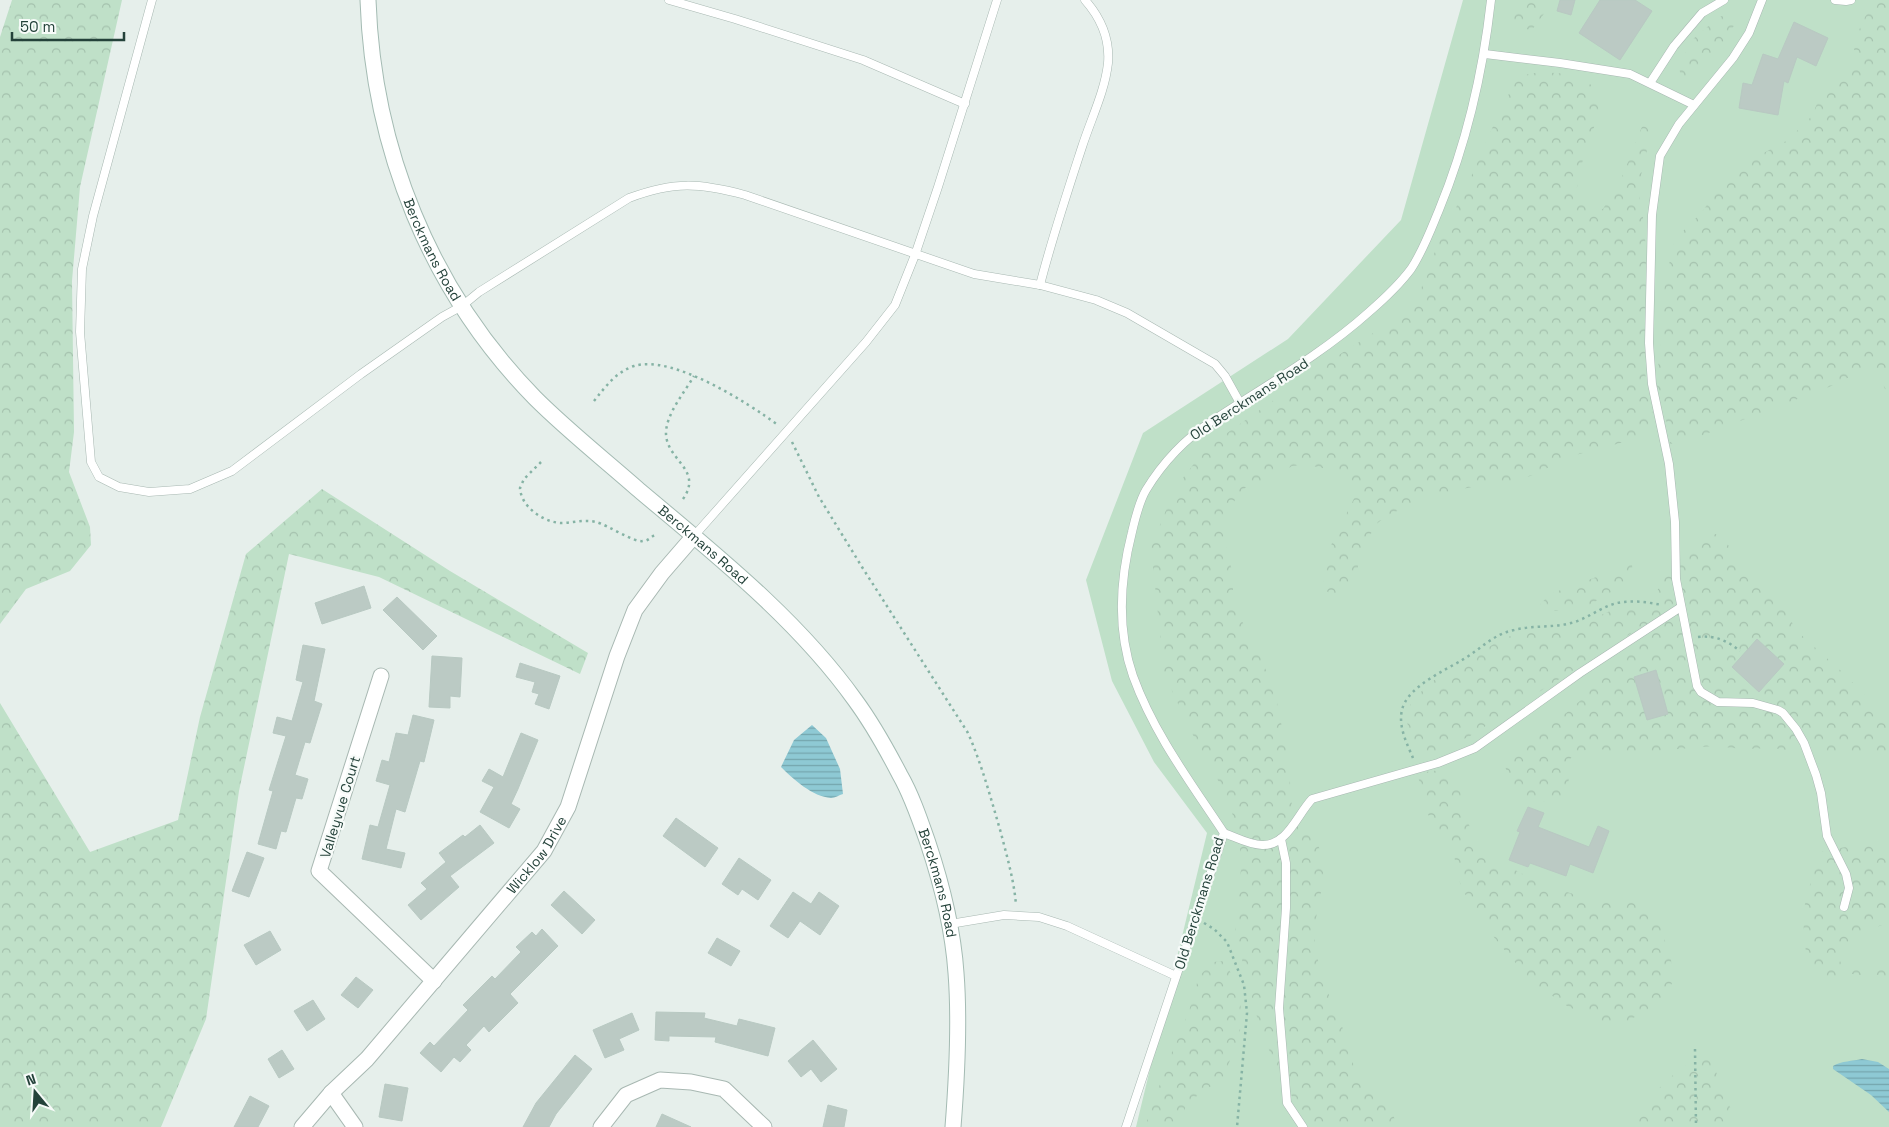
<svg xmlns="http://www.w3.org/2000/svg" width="1889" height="1127" viewBox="0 0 1889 1127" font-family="'Space Grotesk',sans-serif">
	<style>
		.grass { fill: #bfe0c8 }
		.forest { fill: url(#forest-crowns) }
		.water { fill: url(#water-rules) }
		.building { fill: #bbcac4; stroke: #b8c9c2 }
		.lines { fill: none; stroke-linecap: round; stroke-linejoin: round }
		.lane-casing { stroke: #a8b8b2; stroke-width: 9 }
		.street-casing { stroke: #a8b8b2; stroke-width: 17 }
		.secondary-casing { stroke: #a4bbb3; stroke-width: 17 }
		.path { stroke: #86b3a5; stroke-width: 2.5; stroke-dasharray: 2.5 4; stroke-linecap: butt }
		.lane { stroke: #fff; stroke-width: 8 }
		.street { stroke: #fff; stroke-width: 15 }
		.secondary { stroke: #fff; stroke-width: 15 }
		.labels { text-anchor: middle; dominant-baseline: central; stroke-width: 4.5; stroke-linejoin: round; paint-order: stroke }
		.street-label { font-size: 14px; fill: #24423a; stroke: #f7fbf9 }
	</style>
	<defs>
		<pattern id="forest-crowns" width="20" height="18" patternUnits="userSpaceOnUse" patternTransform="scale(1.25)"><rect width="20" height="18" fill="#bfe0c8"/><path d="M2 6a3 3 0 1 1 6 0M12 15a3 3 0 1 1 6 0" fill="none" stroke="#a4c1ad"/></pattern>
		<pattern id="water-rules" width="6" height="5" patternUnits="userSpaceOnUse" patternTransform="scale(1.25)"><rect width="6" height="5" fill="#8ec9d4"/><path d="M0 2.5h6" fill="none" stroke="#74a5ad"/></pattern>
	</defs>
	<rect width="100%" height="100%" fill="#e6efeb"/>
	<!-- grass -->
	<path class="grass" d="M1463,0h426v1127h-753l71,-294 -53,-71 -42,-81 -26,-101 57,-147 145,-94 113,-119z"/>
	<!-- forest -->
	<g class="forest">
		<path d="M12,0h110l-42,187 -8,94 2,151 -5,40 21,55 1,18 -21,26 -44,18 -26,35v-587z"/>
		<path d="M1514,0h40l-22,30 -19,-3z"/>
		<path d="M1876,0h13v390l-4,-1c-4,-11 -7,-16 -19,-20l-37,18 -131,50 -28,7 -7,-42 -7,-18 5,-40 1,-44 12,-60 27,-27 14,-19 43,-38 30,-16 24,-24 8,-20 33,-32 2,-25 10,-22z"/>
		<path d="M1731,13l4,11 -21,33 -13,13 -20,8 -2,-12 13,-26 27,-23z"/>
		<path d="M1540,72l31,2 24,13 8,19c-13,29 -23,57 -27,88l15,12 12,3 19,-32 21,-53 7,4 -1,14 -11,46 6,36 2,26 -1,123 10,54 -31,15 -56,15 -30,16 -19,7 -22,2 -50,10 -25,8 -34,15 -13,10 -16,35 -3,19 -8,15 -7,5c-44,-9 6,-82 14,-103l8,-2 -16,-20 -29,-7 -15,-2 -11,1 -15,10 -30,10 -9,9 -12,20 -1,25 8,36v24l4,12 22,41 16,40 14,69 2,39 3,10 13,11 7,10 9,28 1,16 -8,43 -2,16 6,38 23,56 14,48 7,7 18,11 7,6 8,26h-81l-35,-45 -24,-65 -22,-84 7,-75 -10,-46 -16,-36 -27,-48 -25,-55 -13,-126 24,-59 32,-41 124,-87 64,-41 26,-30 9,-26 12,-27 28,-57 31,-71 18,-32z"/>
		<path d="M322,489l128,82 138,82 -8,21 -201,-97 -90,-23 -50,237 -33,228 -45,108h-161v-424l90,149 88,-32 22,-103 46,-163z"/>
		<path d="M1716,534l7,4 19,26 27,22 29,46 42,38 49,49v34l-72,1 -45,-6 -29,1 -29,-3 -95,8 -22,-6 -20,4 -7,7 -2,31 -8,11 -11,1 -14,-2 -16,-7 -11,-16 -5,-19 15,-14 48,-31 15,-13 55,-58 8,-17 -174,111 -34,18 -14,-1 -9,-9 -6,-22 3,-17 16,-19 14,-10 24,-12 34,-23 15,-6 59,-7 47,-21 22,-1 10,2 12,-32 21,-21 8,-13 13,-6z"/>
		<path d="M1632,564l1,15 -47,28 -31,4h-21l16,-17z"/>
		<path d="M1440,770l10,1 9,9 2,17 7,26 11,22 21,17 45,24 43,12 48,1 21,17 14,44 2,21 -9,19 -36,21 -20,2 -18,-6 -23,-11 -35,-24 -36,-42 -31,-46 -7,-16 -5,-29 -18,-20 -8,-17 -9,-36 8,-4z"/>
		<path d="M1889,845v77c-13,6 -43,15 -49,29 -2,5 0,10 2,15l47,2v11c-12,-8 -27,-1 -40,-6 -7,2 -18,9 -25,8 -4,-1 -11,-5 -13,-9 -5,-9 -9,-50 -7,-61 2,-20 12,-36 11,-56 13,-9 57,-10 74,-10z"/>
		<path d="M1224,961l17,30 -1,41 -16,45 -37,26 -9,24h-33l22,-63 22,-53 10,-35 14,-14z"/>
		<path d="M1702,1055l9,4 24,61v7h-96l-2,-9c16,-28 38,-47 65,-63z"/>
	</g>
	<!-- water -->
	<g class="water">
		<path d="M812,725l14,13 14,31 3,25c-4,1 -8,4 -12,4 -18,-1 -38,-19 -50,-31l13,-27z"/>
		<path d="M1862,1059l16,3 11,7v43l-18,-17 -38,-26v-3c9,-5 19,-5 29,-7z"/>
	</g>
	<!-- building -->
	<g class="building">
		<path d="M1560,0h15l-4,15 -14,-4z"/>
		<path d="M1600,0h35l17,11 -32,49 -41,-27z"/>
		<path d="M1794,22l34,16 -12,28 -19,-9 -9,26 -4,-2 -6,34 -39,-7 4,-25 9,2 11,-31 15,5z"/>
		<path d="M364,586l7,22 -49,16 -7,-21z"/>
		<path d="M397,597l40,39 -14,14 -40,-40z"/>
		<path d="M1757,639l27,25 -25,28 -27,-25z"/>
		<path d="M303,645l22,4 -11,52 8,3 -12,39 -5,-1 -10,33 13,4 -6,20 -6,-1 -10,34 -5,-1 -5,18 -18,-5 15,-53 -4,-1 17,-54 -13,-3 4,-16 15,4 11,-39 -7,-2z"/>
		<path d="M432,656l30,2 -2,39 -10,-1v12l-21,-1z"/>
		<path d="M520,663l40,13 -11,33 -14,-5 4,-10 -7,-2 3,-10 -19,-5z"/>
		<path d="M1656,670l12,44 -21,6 -13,-43z"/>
		<path d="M413,715l21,5 -10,42 -4,-1 -15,51 -9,-3 -10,40 19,4 -4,15 -39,-9 8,-34 8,2 12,-42 -14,-4 6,-21 7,2 7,-29 12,2z"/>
		<path d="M521,733l17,7 -20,49 -7,15 9,5 -11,19 -29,-16 14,-25 -12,-6 7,-12 14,8z"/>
		<path d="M1528,807l16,6 -6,14 51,20 9,-21 11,5 -16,42 -23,-9 -4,12 -36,-13 -2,4 -19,-7 11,-28 -3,-1z"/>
		<path d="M676,818l42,30 -13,19 -42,-31z"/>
		<path d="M480,825l14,18 -44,33 9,11 -38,33 -13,-15 19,-16 -6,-6 25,-21 -7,-9 24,-18 2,2z"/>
		<path d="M247,852l17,6 -15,39 -17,-6z"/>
		<path d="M739,858l32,22 -13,20 -16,-11 -4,6 -16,-11z"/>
		<path d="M564,891l31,29 -13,14 -31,-29z"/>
		<path d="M793,892l18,12 8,-12 20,14 -19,29 -20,-14 -12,17 -18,-12z"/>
		<path d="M542,929l16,17 -48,48 8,9 -29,29 -5,-6 -18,19 5,5 -11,12 -6,-5 -13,15 -21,-19 10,-11 4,4 34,-36 -5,-5 29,-29 3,3 26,-27 -5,-5 16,-15 4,4z"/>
		<path d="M270,931l11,19 -25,15 -12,-20z"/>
		<path d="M717,938l23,13 -9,15 -23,-13z"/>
		<path d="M356,977l17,13 -15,18 -17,-13z"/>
		<path d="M313,1000l12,19 -18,12 -13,-20z"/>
		<path d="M656,1012l49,1 -1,5 33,8 2,-7 36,9 -7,28 -53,-14 1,-5 -47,-1v5l-14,-1z"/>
		<path d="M632,1013l7,17 -20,9 5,11 -19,8 -12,-28z"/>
		<path d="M813,1040l24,29 -16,13 -10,-13 -10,8 -13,-16z"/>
		<path d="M282,1050l12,19 -15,9 -11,-19z"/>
		<path d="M575,1055l17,14 -36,45 -7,13h-26l13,-24z"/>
		<path d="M385,1084l23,4 -6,33 -23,-4z"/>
		<path d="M250,1096l19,10 -11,21h-24z"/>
		<path d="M828,1105l19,5 -3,17h-21z"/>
		<path d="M662,1114l29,13h-35z"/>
	</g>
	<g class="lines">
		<!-- lane casing -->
		<g class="lane-casing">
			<g id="lane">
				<path d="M152,0l-59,216 -11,53 -2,63 11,130 8,15 20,10 30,5 41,-3 42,-18 129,-97 81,-57 20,-11 17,-14 150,-94c46,-17 70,-15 116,-3l229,79 66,11 56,15 31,13 88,51 10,12 15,27"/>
				<path d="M669,0l66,19 128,41 102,44"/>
				<path d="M1762,0l-13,33 -16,25 -54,66 -19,32 -8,59 -3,128 3,41 17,80 6,58 1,57 21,107 4,6 17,10 35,1 25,7 5,3 13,16 8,14 12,32 5,18 6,43 19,38 3,14 -5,19"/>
				<path d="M1835,0l11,1 5,-1"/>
				<path d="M1485,54l75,9 70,11 64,31"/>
				<path d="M1650,83l24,-37 28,-33 22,-13"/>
				<path d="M1040,285c12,-47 27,-92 42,-138 9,-28 23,-56 26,-84 2,-24 -8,-46 -23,-63"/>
				<path d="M694,536l172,-194 29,-37 20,-50 23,-68 59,-187"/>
				<path d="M1224,833c11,4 26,12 38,12 25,1 35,-30 50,-46l126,-36 37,-15 105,-75 101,-66"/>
				<path d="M1281,839l5,24v45l-7,100 8,95 16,24"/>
				<path d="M950,924l54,-9 35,2 28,9 109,50"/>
				<path d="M1126,1127l98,-294c-33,-50 -70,-99 -91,-157 -16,-46 -13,-97 -1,-144 3,-13 7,-30 14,-42 17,-28 39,-51 66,-69 53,-35 109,-66 157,-109 15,-13 30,-27 42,-43 12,-18 20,-40 28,-59 28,-68 44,-138 52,-210"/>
			</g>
		</g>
		<!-- street casing -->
		<g class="street-casing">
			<g id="street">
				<path d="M381,676l-62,195 115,110"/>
				<path d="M331,1093l24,34"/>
				<path id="s1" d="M302,1127l29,-34 36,-34 177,-208 24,-44 49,-151 18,-46 27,-37 32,-37"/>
				<path d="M601,1127l25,-32 34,-15 31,2 33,7 40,38"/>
			</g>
		</g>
		<!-- secondary casing -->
		<g class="secondary-casing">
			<g id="secondary">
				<path id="s2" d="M368,0c5,148 62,291 167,398 33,33 70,62 105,93 75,63 158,129 215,209 17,23 32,50 45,75 12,21 20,45 28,68 14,42 25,86 28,130 4,51 1,103 -3,154"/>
			</g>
		</g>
		<!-- path -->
		<g class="path">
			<path d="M594,401c12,-15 22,-29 40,-35 38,-12 114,37 144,59"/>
			<path d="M792,442l27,55 43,70 106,166c14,32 23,66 33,100 6,24 13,47 15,72"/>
			<path d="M541,462l-17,17 -4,9c1,19 23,34 41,35 12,0 23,-4 35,-1 12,3 38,21 47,19 6,0 8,-5 14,-7"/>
			<path d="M683,499c21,-30 -18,-39 -17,-67 1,-19 18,-39 28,-56"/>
			<path d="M1698,637c17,-2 30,4 42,14"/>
			<path d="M1413,758c-6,-14 -15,-32 -11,-48 5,-23 42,-39 60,-50 18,-10 31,-26 52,-30 19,-5 39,-2 57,-7 16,-4 30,-16 46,-20 15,-3 30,-1 45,2"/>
			<path d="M1204,923l10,6 13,13 17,43 3,28 -10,114"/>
			<path d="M1695,1049l1,78"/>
		</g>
		<!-- lane -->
		<use href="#lane" class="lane"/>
		<!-- street -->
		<use href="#street" class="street"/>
		<!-- secondary -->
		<use href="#secondary" class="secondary"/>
	</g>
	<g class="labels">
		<!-- street labels -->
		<g class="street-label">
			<text stroke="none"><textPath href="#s2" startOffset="260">Berckmans Road</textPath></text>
			<text transform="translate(1249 399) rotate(-33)">Old Berckmans Road</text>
			<text stroke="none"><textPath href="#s2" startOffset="665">Berckmans Road</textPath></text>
			<text transform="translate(340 807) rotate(-73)">Valleyvue Court</text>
			<text stroke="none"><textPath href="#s1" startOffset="360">Wicklow Drive</textPath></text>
			<text stroke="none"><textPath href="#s2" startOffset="1085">Berckmans Road</textPath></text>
			<text transform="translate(1199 903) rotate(-73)">Old Berckmans Road</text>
		</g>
	</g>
	<!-- north arrow -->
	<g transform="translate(35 1092) rotate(342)" stroke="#f7fbf9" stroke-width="4" paint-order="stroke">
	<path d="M0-4L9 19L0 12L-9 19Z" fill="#24423a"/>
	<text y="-8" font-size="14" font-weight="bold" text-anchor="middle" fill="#24423a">N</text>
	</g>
	<!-- scale -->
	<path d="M12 32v8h112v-8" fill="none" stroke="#24423a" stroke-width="2.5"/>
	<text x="20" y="32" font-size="15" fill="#24423a" stroke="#f7fbf9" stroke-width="4" paint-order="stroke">50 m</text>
</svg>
